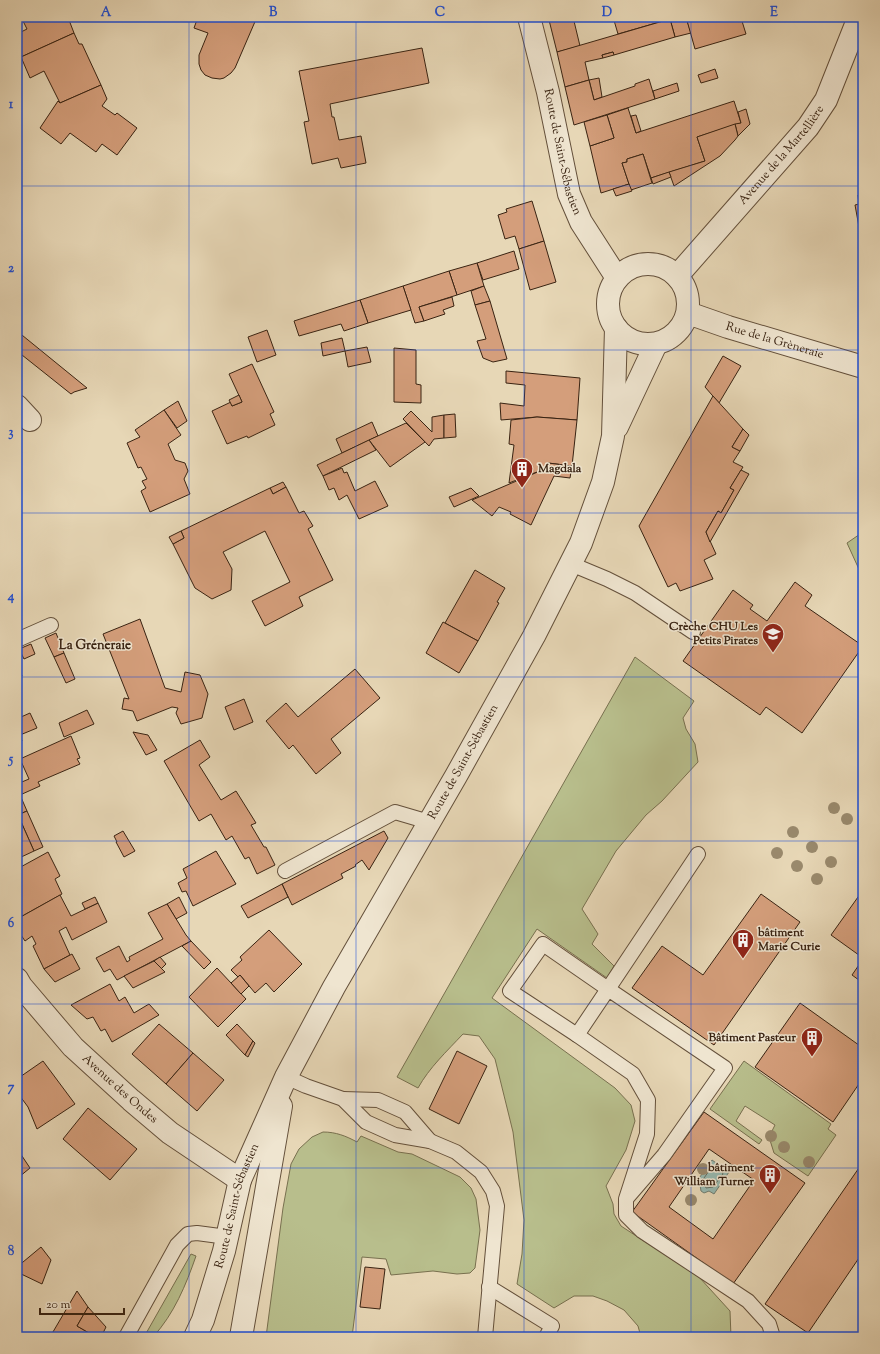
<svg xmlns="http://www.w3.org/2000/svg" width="880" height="1354" viewBox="0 0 880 1354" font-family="'Sorts Mill Goudy',serif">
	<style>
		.green { fill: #b8be8c; stroke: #78704f }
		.water { fill: #97b9b0; stroke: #717d71 }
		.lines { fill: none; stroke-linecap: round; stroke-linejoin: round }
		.shore { stroke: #686e61; stroke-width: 1 }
		.building { fill: #d49e7b; stroke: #392312; fill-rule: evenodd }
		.service-casing { stroke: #64503b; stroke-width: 16 }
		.minor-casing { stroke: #64503b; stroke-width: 24 }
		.tertiary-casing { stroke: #64503b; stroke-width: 24 }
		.service { stroke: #efe5d0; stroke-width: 14 }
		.minor { stroke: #efe5d0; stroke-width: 22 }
		.tertiary { stroke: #efe5d0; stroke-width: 22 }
		.tree { fill: #99896c }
		.grid { fill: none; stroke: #1d4ed8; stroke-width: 1; stroke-opacity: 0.55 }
		.labels { text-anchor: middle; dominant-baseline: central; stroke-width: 3; stroke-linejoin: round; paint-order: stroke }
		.street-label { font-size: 12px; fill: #392312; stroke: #efe5d0 }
		.poi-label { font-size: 12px; font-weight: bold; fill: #392312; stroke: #efe5d0; text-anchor: end }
		.neighbourhood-label { font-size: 13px; font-weight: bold; fill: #392312; stroke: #efe5d0 }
		.neatline { fill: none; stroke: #1d4ed8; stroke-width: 1.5 }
		.grid-label { font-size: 13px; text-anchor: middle; font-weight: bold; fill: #1d4ed8 }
	</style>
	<rect width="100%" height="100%" fill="#e7d7b6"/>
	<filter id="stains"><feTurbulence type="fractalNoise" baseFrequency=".005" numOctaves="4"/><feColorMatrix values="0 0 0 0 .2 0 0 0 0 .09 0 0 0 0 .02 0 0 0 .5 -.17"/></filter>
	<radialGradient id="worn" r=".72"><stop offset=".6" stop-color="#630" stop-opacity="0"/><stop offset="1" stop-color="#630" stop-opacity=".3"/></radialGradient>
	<!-- green -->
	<g class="green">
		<path d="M863,532v46l-16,-35z"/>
		<path d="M635,657l59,44 -11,17 3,11 9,15 3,18 -36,39 -16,14 -30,36 -34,58 16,25 -6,10 22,22 -7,12 -70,-49 -45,69 123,90 16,17 4,16 -9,29 -20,36 7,18 1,10 7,12 78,51 31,34 1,26h-90l-3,-11 -14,-16 -17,-9 -14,-5h-19l-20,12 -37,-24 5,-30 2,-34 -11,-88 -18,-73 -16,-23 -16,-2c-16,17 -34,34 -45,54l-21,-11z"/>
		<path d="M744,1061l87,63 -3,5 8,6 -28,41 -34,-23 -5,-16 6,-12 -30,-19 -9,15 26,19 -3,4 -49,-35z"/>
		<path d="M323,1132c13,0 23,4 34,10l4,-6 37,16 14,2 48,23 11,11 5,11 4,31 -5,38 -5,5 -13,1 -24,-3 -42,4 -5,-16 -24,-2 -10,80h-86l17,-129 8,-44 8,-15 13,-12z"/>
		<path d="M191,1254l5,2c-10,29 -22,58 -43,81h-9z"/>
	</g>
	<!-- water -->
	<path class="water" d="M712,1160l17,12 -15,22 -5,-3 -5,2 -3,-2 -1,-6 -3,-4z"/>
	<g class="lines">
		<!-- shore -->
		<path class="shore" d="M713,1166l9,6 1,2 -10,13 -7,1 -3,-8z"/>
	</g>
	<!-- building -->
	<g class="building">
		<path d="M21,17h49l1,2 -2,1 5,13 -53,24 -4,-7v-16l10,-5z"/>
		<path d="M198,17h59l-22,51 -4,5 -7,5 -4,1 -8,-1 -7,-3 -4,-5 -2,-6v-9l9,-22 -14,-5z"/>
		<path d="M560,17h13l7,29 -23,6 -8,-32z"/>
		<path d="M613,17h64l-59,17z"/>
		<path d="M677,17h9l5,16 -16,4 -5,-18z"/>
		<path d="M686,17h59l-4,1 5,16 -51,15z"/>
		<path d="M670,19l5,18 -61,18 -1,-3 -11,3 1,3 -18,4 4,18 -24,7 -8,-35z"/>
		<path d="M74,33l5,11h3l19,41 -41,18 -16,-32 -14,7 -9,-21z"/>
		<path d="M422,48l7,35 -99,21 2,13h2l5,23 22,-4 5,27 -25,5 -3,-10 -26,6 -8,-42 5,-1 -10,-50z"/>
		<path d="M613,52l1,3 -11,3 -1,-3z"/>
		<path d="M715,69l3,9 -17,5 -3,-8z"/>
		<path d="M599,78l3,19 -8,3 -5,-20z"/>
		<path d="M649,79l6,20 -81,26 -9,-38 24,-7 5,20 41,-14v-2z"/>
		<path d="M677,83l2,8 -24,8 -2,-8z"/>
		<path d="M101,85l6,14 -5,7 13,9 2,-2 20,15 -20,27 -15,-11 -6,8 -26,-19 -9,11 -21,-16 18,-27 2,2z"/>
		<path d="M734,101l7,22 -44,14 8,24 -54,17 -8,-24 -16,5v3l-5,1 7,21 -28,9 -11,-47 24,-8 -7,-23 21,-7 8,25z"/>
		<path d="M746,109l4,15 -12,12 -3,-12 6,-1 -3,-11z"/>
		<path d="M607,115l7,23 -24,8 -6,-24z"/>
		<path d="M636,115l5,16 -5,2 -5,-17z"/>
		<path d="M735,124l3,12 -3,4 -15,16 -46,30 -5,-14 36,-11 -8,-24z"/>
		<path d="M643,154l9,29 -21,7 -9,-27 5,-1v-3z"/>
		<path d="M669,172l2,5 -18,7 -2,-6z"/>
		<path d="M629,184l3,7 -16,5 -3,-7z"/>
		<path d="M863,190v59l-8,-44 4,-1 -1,-9z"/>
		<path d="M532,201l12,40 -25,8 -4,-13 -10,3 -7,-24 9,-3 -1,-3z"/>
		<path d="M544,241l12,41 -26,8 -11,-41z"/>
		<path d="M514,251l5,18 -36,11 -6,-17z"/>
		<path d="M477,263l7,23 -27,9 -8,-24z"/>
		<path d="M449,271l8,24 -38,12 5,14 -9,2 -12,-37z"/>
		<path d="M403,286l8,24 -43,13 -8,-23z"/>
		<path d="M484,286l6,15 -15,4 -4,-14z"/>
		<path d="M452,297l2,9 -11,4 2,4 -21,7 -5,-14z"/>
		<path d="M360,300l8,23 -24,8 -3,-7 -42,12 -5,-15z"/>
		<path d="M490,301l17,58 -14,3 -10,-4 -6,-17 9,-2 -11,-34z"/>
		<path d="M267,330l9,25 -19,7 -9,-25z"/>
		<path d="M17,331l70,57 -13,4 -3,2 -54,-43z"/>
		<path d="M342,338l3,13 -22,5 -2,-13z"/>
		<path d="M367,347l4,15 -23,5 -3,-16z"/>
		<path d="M394,348l22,2v34l5,1v18l-27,-1z"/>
		<path d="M723,356l18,10 -22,37 -14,-16z"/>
		<path d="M252,364l22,48 -4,2 5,11 -27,13 -1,-2 -20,8 -15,-33 19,-9 1,4 10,-4 -13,-28z"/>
		<path d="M506,371l74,7 -3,42 -40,-3 -36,3 -1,-17 24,3 1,-21 -19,-2z"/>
		<path d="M239,395l3,7 -10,4 -3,-6z"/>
		<path d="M713,396l30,33 -11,18 8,4 -7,11 10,5 -13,21 4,2 -13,23 -3,-2 -12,21 10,22 -12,6 9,19 -33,12 -4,-8 -8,4 -29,-61z"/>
		<path d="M178,401l9,20 -10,7 -13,-18z"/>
		<path d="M164,410l17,25 -13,9 7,16 10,3 3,8 -4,8 6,15 -40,18 -9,-21 5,-3 -4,-7 5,-2 -6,-12 -3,1 -11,-25 13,-6 -5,-7z"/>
		<path d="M411,411l21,21v-15l12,-2v23l-10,1 -5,7 -26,-27z"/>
		<path d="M455,414l1,23 -12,1v-23z"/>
		<path d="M537,417l40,3 -5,46 -24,-3 -1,5 -38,15 5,-38 -5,-1 2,-24z"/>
		<path d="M372,422l6,14 -36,17 -6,-14z"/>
		<path d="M406,423l19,19 -35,25 -21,-27z"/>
		<path d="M743,429l6,6 -9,16 -8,-4z"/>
		<path d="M369,440l7,10 -53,26 -6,-11z"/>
		<path d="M548,463l24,3 -2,12 -16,-2 -23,49 -21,-11 1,-2 -12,-5 -7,9 -20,-16 75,-32z"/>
		<path d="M342,468l2,5 3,-1 8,19 20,-10 13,25 -29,13 -12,-24 -8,5 -5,-12 -5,2 -6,-14z"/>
		<path d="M741,470l8,4 -39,68 -4,-10 12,-21 3,2 13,-23 -4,-2z"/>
		<path d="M283,482l3,5 -13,7 -3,-6z"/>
		<path d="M286,487l13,26 5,-2 9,15 -5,3 25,51 -34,17 4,9 -38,20 -13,-25 38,-19 -25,-51 -42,21 9,17 -1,21 -19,9 -17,-11 -22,-44 11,-6 -3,-7 89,-43 3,6z"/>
		<path d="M471,488l8,8 -25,11 -5,-10z"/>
		<path d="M181,531l3,7 -11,6 -4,-7z"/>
		<path d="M475,570l30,18 -8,14 2,1 -21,38 -33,-18z"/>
		<path d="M795,582l17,13 -7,11 58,40 -61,87 -36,-26 -6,8 -77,-54 50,-71 20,15 -3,4 17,12z"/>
		<path d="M140,619l25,69 16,4 4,-20 15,3 8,19 -6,24 -21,6 -5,-11 2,-5 -6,-1 -35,14 -4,-10 -11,-2 2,-11 5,1 -26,-65z"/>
		<path d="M443,622l35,19 -19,32 -33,-20z"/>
		<path d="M56,633l8,20 -10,4 -9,-19z"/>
		<path d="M31,644l4,10 -11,5 -5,-10z"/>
		<path d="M64,653l11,26 -9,4 -12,-26z"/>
		<path d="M17,663l5,13 -5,2z"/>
		<path d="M355,669l25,29 -49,41 10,14 -25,21 -23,-29 -4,4 -23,-28 20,-18 12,14z"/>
		<path d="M244,699l9,23 -19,8 -9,-23z"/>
		<path d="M17,708l4,9 9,-4 7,15 -17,7 2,6 -5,2z"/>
		<path d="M87,710l7,14 -30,13 -5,-14z"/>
		<path d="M133,732l15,3 9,15 -11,5z"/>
		<path d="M71,736l9,22 -3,1 3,5 -42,18 2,4 -20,9 7,16 -10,4v-31l12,-5 -9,-20z"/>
		<path d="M200,740l10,17 -11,8 22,35 15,-9 20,32 -5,2 13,22h2l9,18 -18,9 -8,-17 -4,2 -13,-23 -6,4 -15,-26 -12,7 -35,-60z"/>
		<path d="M27,811l16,36 -9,4 -16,-36z"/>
		<path d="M17,815h1l16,36 -17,8z"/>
		<path d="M123,831l12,20 -11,6 -8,-15h1l-3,-6z"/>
		<path d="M384,831l4,7 -19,32 -7,-10 -7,5 1,1 -15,8 2,4 -51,27 -10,-21z"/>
		<path d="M216,851l20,33 -43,22 -7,-15 -4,1 -4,-9 9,-5 -4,-9z"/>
		<path d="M48,852l12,24 -5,3 7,15 -45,25v-50z"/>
		<path d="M282,884l6,13 -40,21 -7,-12z"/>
		<path d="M863,890v68l-32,-23z"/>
		<path d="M761,894l39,28 -86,123 -82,-57 30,-42 41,29z"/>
		<path d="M60,895l11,21 27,-13 9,19 -35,18 -6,-13 -7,4 11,24 -26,14 -11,-23 3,-2 -4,-8 -7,5 -8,-12v-10z"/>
		<path d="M95,897l3,6 -13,6 -3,-6z"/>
		<path d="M179,897l8,16 -11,6 -9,-15z"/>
		<path d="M167,904l19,31 5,6 -74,39 -7,-11 -6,3 -8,-14 23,-12 8,16 3,-2 -1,-3 34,-18 -15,-26z"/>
		<path d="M269,930l33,34 -28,28 -8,-9 -11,10 -15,-18 -2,2 -7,-7 11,-10 -2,-3z"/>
		<path d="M191,941l20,21 -7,7 -22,-23z"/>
		<path d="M72,954l8,15 -25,13 -11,-13z"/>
		<path d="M160,957l6,7 -5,5 -7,-8z"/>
		<path d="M863,959v24l-11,-8z"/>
		<path d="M154,961l11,11 -32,16 -9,-12z"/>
		<path d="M217,968l29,31 -28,28 -29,-30z"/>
		<path d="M240,975l9,11 -8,8 -10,-11z"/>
		<path d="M110,984l9,17 6,-4 9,16 15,-9 10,11 -47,27 -7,-13 -4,2 -8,-14 -6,2 -16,-14z"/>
		<path d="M800,1003l63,45v30l-30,44 -78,-55z"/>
		<path d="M159,1024l34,29 -27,31 -34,-30z"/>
		<path d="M237,1024l16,17 -8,14 -19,-20z"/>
		<path d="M253,1041l2,2 -7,14 -3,-2z"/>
		<path d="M457,1051l30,15 -28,58 -30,-15z"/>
		<path d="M193,1053l31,27 -27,31 -31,-27z"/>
		<path d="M43,1061l32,43 -38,25 -9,-22 -11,-15v-13z"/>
		<path d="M88,1108l49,41 -27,31 -47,-41z"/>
		<path d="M704,1112l101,71 -72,101 -101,-72zM709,1149l45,31 -41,59 -44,-32z"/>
		<path d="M20,1153l10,15 -11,9 -2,-3v-18z"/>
		<path d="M863,1162v90l-55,81 -43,-29z"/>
		<path d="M41,1247l10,13 -9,24 -25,-12v-5z"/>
		<path d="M365,1267l20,2 -5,40 -20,-2z"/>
		<path d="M77,1291l11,16 -11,19 19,11h-46z"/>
		<path d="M88,1307l18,20 -5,10h-5l-19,-11z"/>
	</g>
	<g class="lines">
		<!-- service casing -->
		<g class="service-casing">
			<g id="service">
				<path d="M571,564l36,15 28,14 58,39"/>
				<path d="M17,640l34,-15"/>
				<path d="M285,871l110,-59 34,10"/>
				<path d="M577,1035l-67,-44 33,-47 65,45 90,-135"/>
				<path d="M286,1077l20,9 37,13 23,23 29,13 35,6 26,11 25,20 12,19 4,15 -12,131"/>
				<path d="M343,1099l35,1 27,12 25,29"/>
				<path d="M626,1199l38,-44 61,-87 -117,-79 -31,46 56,39 15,26 -1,34 -21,65v16l16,16 106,70 21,23 4,13"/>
				<path d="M489,1287l63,39 -6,11"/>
				<path d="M126,1337l51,-92 11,-11 9,-1 30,4"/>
			</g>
		</g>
		<!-- minor casing -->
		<g class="minor-casing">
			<g id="minor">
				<path id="s1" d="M529,17l19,75 21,102 12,28 36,56"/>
				<path id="s2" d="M688,313l40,14 135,40"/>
				<path d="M17,406l13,14"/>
				<path id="s3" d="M17,979l4,7 52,61 58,53 39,33 70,47"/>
			</g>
		</g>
		<!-- tertiary casing -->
		<g class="tertiary-casing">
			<g id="tertiary">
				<circle cx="648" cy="304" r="40"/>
				<path id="s4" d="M677,276l131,-149 18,-27 33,-83"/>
				<path d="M617,427l39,-83"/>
				<path id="s5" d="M195,1337l8,-17 21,-69 16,-71 46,-103 48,-90 122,-211 78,-140 47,-93 22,-61 10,-46 3,-108"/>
				<path d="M241,1337l40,-231"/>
			</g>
		</g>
		<!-- service -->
		<use href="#service" class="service"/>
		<!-- minor -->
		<use href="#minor" class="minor"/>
		<!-- tertiary -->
		<use href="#tertiary" class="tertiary"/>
	</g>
	<!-- trees -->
	<g class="tree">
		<circle cx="834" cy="808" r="6"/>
		<circle cx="847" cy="819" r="6"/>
		<circle cx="793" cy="832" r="6"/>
		<circle cx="812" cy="847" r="6"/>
		<circle cx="777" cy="853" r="6"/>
		<circle cx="831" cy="862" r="6"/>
		<circle cx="797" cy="866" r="6"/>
		<circle cx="817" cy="879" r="6"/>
		<circle cx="771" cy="1136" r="6"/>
		<circle cx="784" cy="1147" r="6"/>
		<circle cx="809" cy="1162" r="6"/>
		<circle cx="703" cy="1169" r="6"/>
		<circle cx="691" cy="1200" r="6"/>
	</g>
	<!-- grid -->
	<path class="grid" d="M189,17v1320M356,17v1320M524,17v1320M691,17v1320M17,186h846M17,350h846M17,513h846M17,677h846M17,841h846M17,1004h846M17,1168h846"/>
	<!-- icons -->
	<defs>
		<g id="building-pin" transform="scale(1.15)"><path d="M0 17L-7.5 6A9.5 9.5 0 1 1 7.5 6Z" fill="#8f2418" stroke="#efe5d0"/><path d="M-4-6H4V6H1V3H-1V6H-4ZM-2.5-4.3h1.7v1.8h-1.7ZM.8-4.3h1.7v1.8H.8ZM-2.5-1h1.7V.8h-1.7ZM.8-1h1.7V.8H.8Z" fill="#fff"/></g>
		<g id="school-pin" transform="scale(1.15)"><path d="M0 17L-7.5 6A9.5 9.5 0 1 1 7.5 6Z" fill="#8f2418" stroke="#efe5d0"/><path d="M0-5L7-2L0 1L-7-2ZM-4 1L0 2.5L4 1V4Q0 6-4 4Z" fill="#fff"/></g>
	</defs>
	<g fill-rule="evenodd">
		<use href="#building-pin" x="522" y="469"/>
		<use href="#school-pin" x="773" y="634"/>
		<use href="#building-pin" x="743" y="940"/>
		<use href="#building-pin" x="812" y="1038"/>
		<use href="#building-pin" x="770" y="1175"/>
	</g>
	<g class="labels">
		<!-- street labels -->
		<g class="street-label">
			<text stroke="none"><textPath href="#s1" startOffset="139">Route de Saint-Sébastien</textPath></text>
			<text stroke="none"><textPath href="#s4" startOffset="160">Avenue de la Martellière</textPath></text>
			<text stroke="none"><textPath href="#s2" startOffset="91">Rue de la Grèneraie</textPath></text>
			<text stroke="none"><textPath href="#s5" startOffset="638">Route de Saint-Sébastien</textPath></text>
			<text stroke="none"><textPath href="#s3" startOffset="151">Avenue des Ondes</textPath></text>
			<text stroke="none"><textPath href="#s5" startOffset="138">Route de Saint-Sébastien</textPath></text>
		</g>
		<!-- poi labels -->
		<g class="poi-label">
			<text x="538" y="469" text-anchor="start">Magdala</text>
			<text x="758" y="627">Crèche CHU Les<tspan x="758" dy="14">Petits Pirates</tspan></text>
			<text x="758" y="933" text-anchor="start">bâtiment<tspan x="758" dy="14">Marie Curie</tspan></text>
			<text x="796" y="1038">Bâtiment Pasteur</text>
			<text x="754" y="1168">bâtiment<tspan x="754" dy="14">William Turner</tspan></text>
		</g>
		<!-- neighbourhood labels -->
		<g class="neighbourhood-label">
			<text x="95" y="646">La Gréneraie</text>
		</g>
	</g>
	<!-- margin -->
	<rect width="880" height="1354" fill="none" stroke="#e7d7b6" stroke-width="44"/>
	<!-- scale -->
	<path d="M40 1308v6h84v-6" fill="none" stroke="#392312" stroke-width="2"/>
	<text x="46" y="1308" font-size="12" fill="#392312" stroke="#efe5d0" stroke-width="3" paint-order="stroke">20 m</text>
	<rect x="22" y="22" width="836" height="1310" class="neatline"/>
	<g class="grid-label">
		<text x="106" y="16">A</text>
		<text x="273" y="16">B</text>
		<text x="440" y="16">C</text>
		<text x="607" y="16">D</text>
		<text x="774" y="16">E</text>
		<text x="11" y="108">1</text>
		<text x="11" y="272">2</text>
		<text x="11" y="436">3</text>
		<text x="11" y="600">4</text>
		<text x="11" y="763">5</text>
		<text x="11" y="927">6</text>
		<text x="11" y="1091">7</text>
		<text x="11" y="1255">8</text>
	</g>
	<rect width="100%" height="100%" filter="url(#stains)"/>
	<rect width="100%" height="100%" fill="url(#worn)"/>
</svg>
